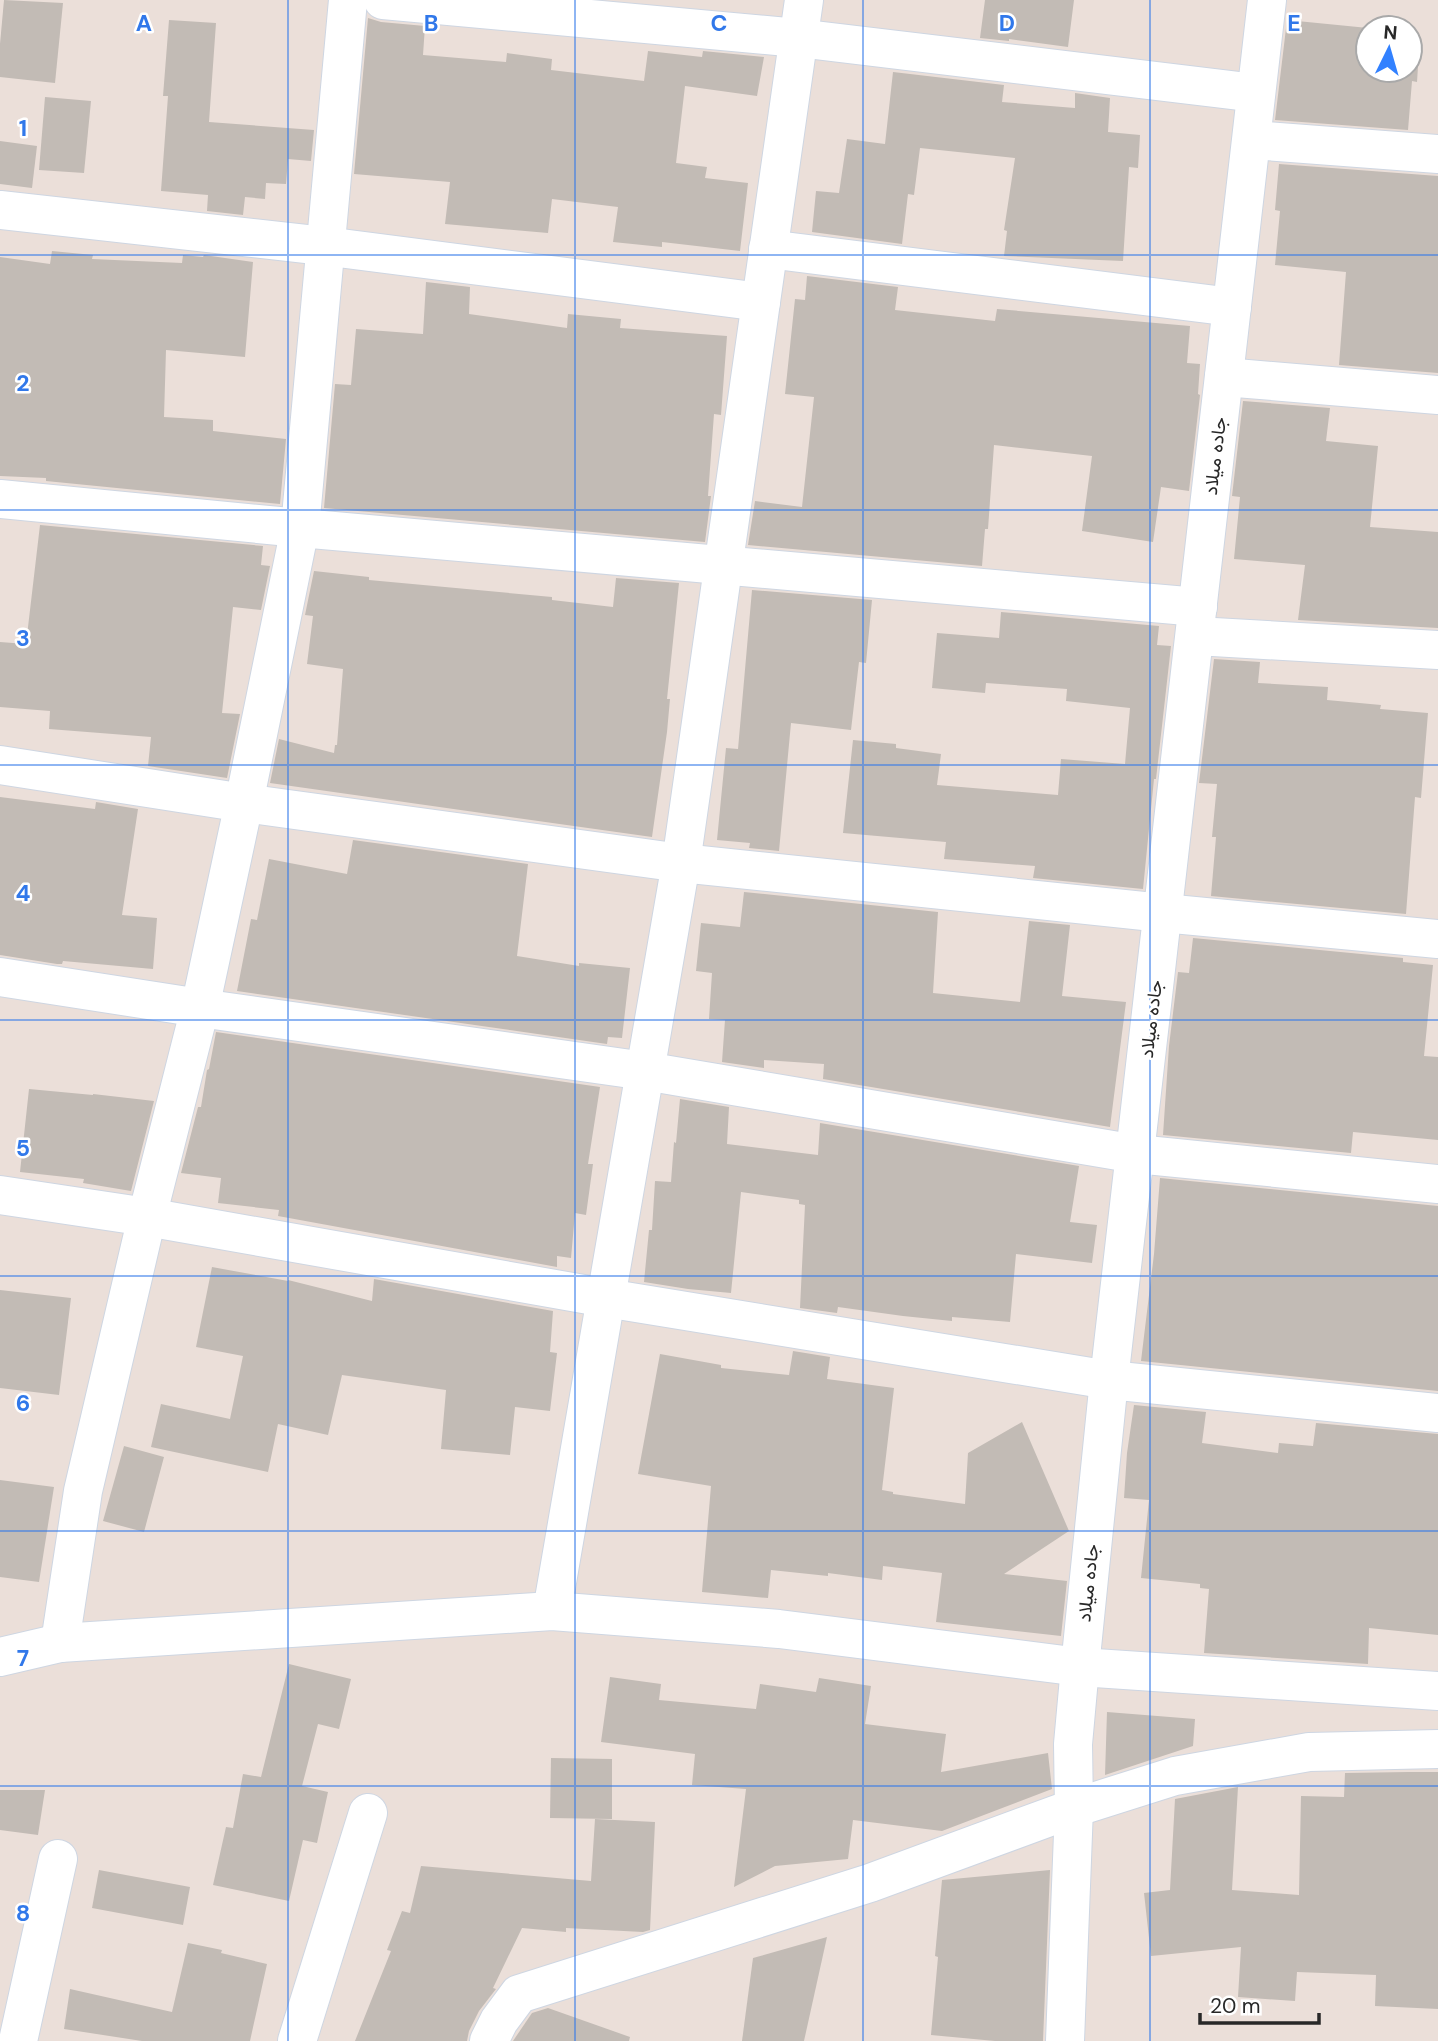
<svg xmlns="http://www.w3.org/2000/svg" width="1438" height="2041" viewBox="0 0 1438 2041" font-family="'DM Sans',Vazirmatn,sans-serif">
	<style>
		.building { fill: #c2bbb5 }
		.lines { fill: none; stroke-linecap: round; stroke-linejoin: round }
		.minor-casing { stroke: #ced6e2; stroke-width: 40 }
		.minor { stroke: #fff; stroke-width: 38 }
		.grid { fill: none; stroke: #3178ea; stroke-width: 2; stroke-opacity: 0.55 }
		.labels { text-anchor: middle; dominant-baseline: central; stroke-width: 5; stroke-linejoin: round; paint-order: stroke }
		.street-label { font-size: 19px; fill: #282828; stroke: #fff }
		.grid-label { font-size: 23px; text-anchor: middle; font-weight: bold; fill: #3178ea; stroke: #fff; stroke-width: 5; stroke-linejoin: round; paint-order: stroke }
	</style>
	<rect width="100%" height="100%" fill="#ebdfd9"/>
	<!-- building -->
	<g class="building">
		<path d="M4,0l59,3 -8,80 -55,-6v-33z"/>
		<path d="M985,0h89l-6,47 -59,-8v2l-29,-3z"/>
		<path d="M368,18l13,4 44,4 -2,29 83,7 1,-9 45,6 -1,11 93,11 4,-30 54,6 1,-6 61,6 -7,39 -72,-10 -9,77 31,4 -2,11 43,5 -8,68 -78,-9v5l-49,-5 5,-35 -66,-8 -4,34 -103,-9 5,-42 -96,-8z"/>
		<path d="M169,20l47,3 -7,99 105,8 -3,31 -23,-2 -2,25 -20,-1 -1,16 -20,-2 -2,18 -36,-4 1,-16 -47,-4 7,-95h-5z"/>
		<path d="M1287,20l81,8v42h42v-35l10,1 -3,46 -5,-1 -4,49 -133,-10z"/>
		<path d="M893,72l111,13 -2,17 73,6v-15l35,5 -2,34 32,3 -2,33 -9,-1 -6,94 -119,-5 3,-25 -3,-1 11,-72 -95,-10 -6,47 -6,-1 -6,50 -90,-12 4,-41 23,2 8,-54 38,5z"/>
		<path d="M45,97l46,4 -7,72 -45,-3z"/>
		<path d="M0,141l37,5 -5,42 -32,-4z"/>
		<path d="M1279,164l159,12v197l-99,-8 7,-93 -71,-7 5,-54 -5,-1z"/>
		<path d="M52,251l41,4 -1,4 90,4 1,-8 20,2 1,-2 49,7 -8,95 -79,-7 -2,67 49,3v11l73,8 -6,65 -234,-23v-3l-46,-2v-219l50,7z"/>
		<path d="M807,276l91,11 -3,23 100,11 2,-12 193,17 -3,37 13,1 -2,30 2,1 -11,96 -28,-4 -8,55 -71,-11 10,-75 -98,-11 -6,84h-3l-3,37 -234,-21 7,-44 47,6 12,-110 -29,-3 10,-95 10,1z"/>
		<path d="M426,282l44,5 -1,27 98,14 1,-14 53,5 -1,9 107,8 -6,79 -7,-1 -6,82h3l-6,46 -381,-34 11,-124 16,1 5,-56 67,5z"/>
		<path d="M1243,401l87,7 -4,33 52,5 -8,81 68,5v96l-140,-8 7,-55 -71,-6 6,-62 -8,-1z"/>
		<path d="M40,525l223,21 -2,19 9,1 -9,44 -28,-3 -11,106 18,1 -13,64 -79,-12 3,-29 -102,-8 1,-18 -50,-4v-65l26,2z"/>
		<path d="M314,571l55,6v3l183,17v3l61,7 3,-29 63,5 -12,116h3l-3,33 -15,105 -382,-54 9,-44 55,14 1,-8h2l6,-76 -36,-5 6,-48 -8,-1z"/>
		<path d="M752,590l120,10 -6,63 -7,-1 -8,68 -60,-7 -12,128 -30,-3 1,-5 -33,-3 9,-92 12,1z"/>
		<path d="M1001,612l158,14 -2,19 14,1 -15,133h-2l-11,110 -110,-11 2,-12 -91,-7 2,-17 -103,-9 10,-93 43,4v4l45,6 -4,31 121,10 3,-36 64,5 5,-56 -64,-7 1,-12 -81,-6 -1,10 -53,-5 5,-55 62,5z"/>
		<path d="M1214,659l46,3 -2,21 70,4 -1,13 54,5 -1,4 48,4 -7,85 -6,-1 -9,117 -195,-18 5,-59h-4l5,-53 -18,-1z"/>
		<path d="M0,797l95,12 1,-7 42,7 -16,106 35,3 -4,51 -90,-8 -1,3h-5l-57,-9z"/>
		<path d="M353,840l175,24 -11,92 62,10v-3l51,5 -8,70 -14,-1 -1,7 -370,-53 14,-72 6,1 12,-61 78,15z"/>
		<path d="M744,892l194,20 -5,81 87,9 9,-81 41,4 -8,71 64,6 -16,125 -287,-48 1,-15 -60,-4v8l-42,-6 3,-42 -16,-1 3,-46 -16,-2 5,-48 39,4z"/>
		<path d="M1193,938l210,20v4l30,3 -9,91 14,1v83l-85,-8 -2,21 -188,-18 6,-89 9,-74 11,1z"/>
		<path d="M216,1032l384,55 -12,77h5l-7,51 -11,-2 -4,45 -14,-2v11l-279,-51 1,-6 -61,-7 3,-25 -40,-5 17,-66h3l6,-37 2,-1z"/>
		<path d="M29,1089l64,6v-1l61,7 -23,90 -48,-8 1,-4 -64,-7z"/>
		<path d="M680,1099l49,8 -2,37 91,11 2,-32 259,43 -9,56 27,3 -5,38 -76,-9 -6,68 -58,-5v4l-49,-5 -65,-9 -1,6 -37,-5 5,-103 -6,-1v-4l-58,-8 -10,101 -43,-4 -44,-7 5,-52h3l3,-49 16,1 3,-40 2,1z"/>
		<path d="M1160,1178l278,28v185l-297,-30 13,-107z"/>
		<path d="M212,1267l76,14v-1l84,21 2,-22 179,32 -3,41 7,1 -7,58 -35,-4 -5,48 -69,-6 5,-59 -104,-15 -14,60 -50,-11 -10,48 -117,-25 10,-43 69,15 13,-63 -47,-9z"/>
		<path d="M0,1290l71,8 -12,97 -59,-7z"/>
		<path d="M793,1351l37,6 -3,22 67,9 -12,102 11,2v2l72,10 3,-51 54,-31 47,109 -65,43 63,7 -6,55 -125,-14 6,-49 -59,-7 -1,14 -54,-7v3l-57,-6 -3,28 -66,-6 9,-106 -73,-12 22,-120 61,11v3l68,7z"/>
		<path d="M1134,1405l72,7 -4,31 76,10 1,-10 34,3 3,-23 122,11v201l-69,-7 -1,36 -164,-11 5,-64 -9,-1v-4l-59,-6 8,-78 -25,-2 3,-45z"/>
		<path d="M124,1446l40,11 -20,75 -41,-11z"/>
		<path d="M0,1480l54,7 -15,95 -39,-5z"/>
		<path d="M289,1664l62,15 -12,50 -21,-5 -16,62 26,6 -11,51 -14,-3 -14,61 -76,-16 13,-58 7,1 10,-54 18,3z"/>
		<path d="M610,1677l51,7 -2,16 97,9 4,-25 56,8 3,-14 52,8 -6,38 81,10 -5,38 107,-19 4,36 -110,42 -89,-11 -5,39 -73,7 -41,21 12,-98 -54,-4 3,-31 -94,-12z"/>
		<path d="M1107,1712l88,7 -2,27 -88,29z"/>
		<path d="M551,1758l61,1v60l-62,-1z"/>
		<path d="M1408,1772h30v237l-63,-3 1,-31 -79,-3 -2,29 -57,-4 3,-50 -90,9 -7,-63 26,-3 5,-91 63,-12 -6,103 67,5 2,-99 43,1 1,-24z"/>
		<path d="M0,1790h45l-7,45 -38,-5z"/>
		<path d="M595,1819l60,3 -5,108 -7,2 -77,-4v4l-44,-4 -29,60 3,1 -17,22 -10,20 -2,10h-112l36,-90 -4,-1 15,-39 8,2 11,-47 170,15z"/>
		<path d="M99,1870l91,17 -7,38 -91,-17z"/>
		<path d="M1050,1870l-7,171h-48l-64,-6 7,-78 -3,-1 7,-76z"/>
		<path d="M827,1937l-23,104h-62l11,-83z"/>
		<path d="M188,1943l34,7 -1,3 46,11 -17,77h-108l-78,-12 6,-40 102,23z"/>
		<path d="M548,2008l82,29 -1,4h-116l19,-28z"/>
	</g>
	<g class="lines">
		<!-- minor casing -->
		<g class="minor-casing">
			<g id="minor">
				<path d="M383,0l415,38 458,55"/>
				<path d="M1252,140l186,14"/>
				<path d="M0,210l324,36 437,56"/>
				<path d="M768,249l464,58"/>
				<path d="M1224,377l214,18"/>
				<path d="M0,499l300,29 898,79"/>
				<path d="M1196,636l242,14"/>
				<path d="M0,765l244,38 437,60 482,50 275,26"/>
				<path d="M0,977l200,31 445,63 491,83 302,30"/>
				<path d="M0,1195l147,22 459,81 503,82 329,33"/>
				<path d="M552,1611l129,-748 123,-863"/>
				<path d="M60,1643l23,-152 64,-274 53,-209 44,-205 56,-275 48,-528"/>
				<path d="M0,1657l60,-14 492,-32 227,18 301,38 358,24"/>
				<path d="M18,2041l40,-182"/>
				<path d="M297,2041l71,-228"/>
				<path d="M489,2041l10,-20 20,-27 351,-111 204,-75 101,-32 134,-24 129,-3"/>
				<path d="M1065,2041l9,-233 -1,-64 7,-77 29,-287 158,-1380"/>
			</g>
		</g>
		<!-- minor -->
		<use href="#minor" class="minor"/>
	</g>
	<!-- grid -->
	<path class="grid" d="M288,0v2041M575,0v2041M863,0v2041M1150,0v2041M0,255h1438M0,510h1438M0,765h1438M0,1020h1438M0,1276h1438M0,1531h1438M0,1786h1438"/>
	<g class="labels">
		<!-- street labels -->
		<g class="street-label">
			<text transform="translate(1215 456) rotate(-83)">جاده میلاد</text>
			<text transform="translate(1151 1019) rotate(-83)">جاده میلاد</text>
			<text transform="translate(1088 1583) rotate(-84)">جاده میلاد</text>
		</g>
	</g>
	<g class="grid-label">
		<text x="144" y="31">A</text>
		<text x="431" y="31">B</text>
		<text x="719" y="31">C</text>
		<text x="1007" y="31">D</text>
		<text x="1294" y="31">E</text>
		<text x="23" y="136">1</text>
		<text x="23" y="391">2</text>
		<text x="23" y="646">3</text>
		<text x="23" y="901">4</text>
		<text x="23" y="1156">5</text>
		<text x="23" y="1411">6</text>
		<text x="23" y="1666">7</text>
		<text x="23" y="1921">8</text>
	</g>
	<!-- north arrow -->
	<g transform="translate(1389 49) rotate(5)"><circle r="33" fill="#ffffff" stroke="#a9a9a9" stroke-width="2"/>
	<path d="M0-5L12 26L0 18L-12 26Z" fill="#3281ff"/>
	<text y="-10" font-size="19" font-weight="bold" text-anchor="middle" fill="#282828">N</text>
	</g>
	<!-- scale -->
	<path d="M1200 2013v10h119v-10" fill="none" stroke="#282828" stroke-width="3.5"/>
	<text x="1210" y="2013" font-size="21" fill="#282828" stroke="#ffffff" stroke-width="5" paint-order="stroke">20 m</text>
</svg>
